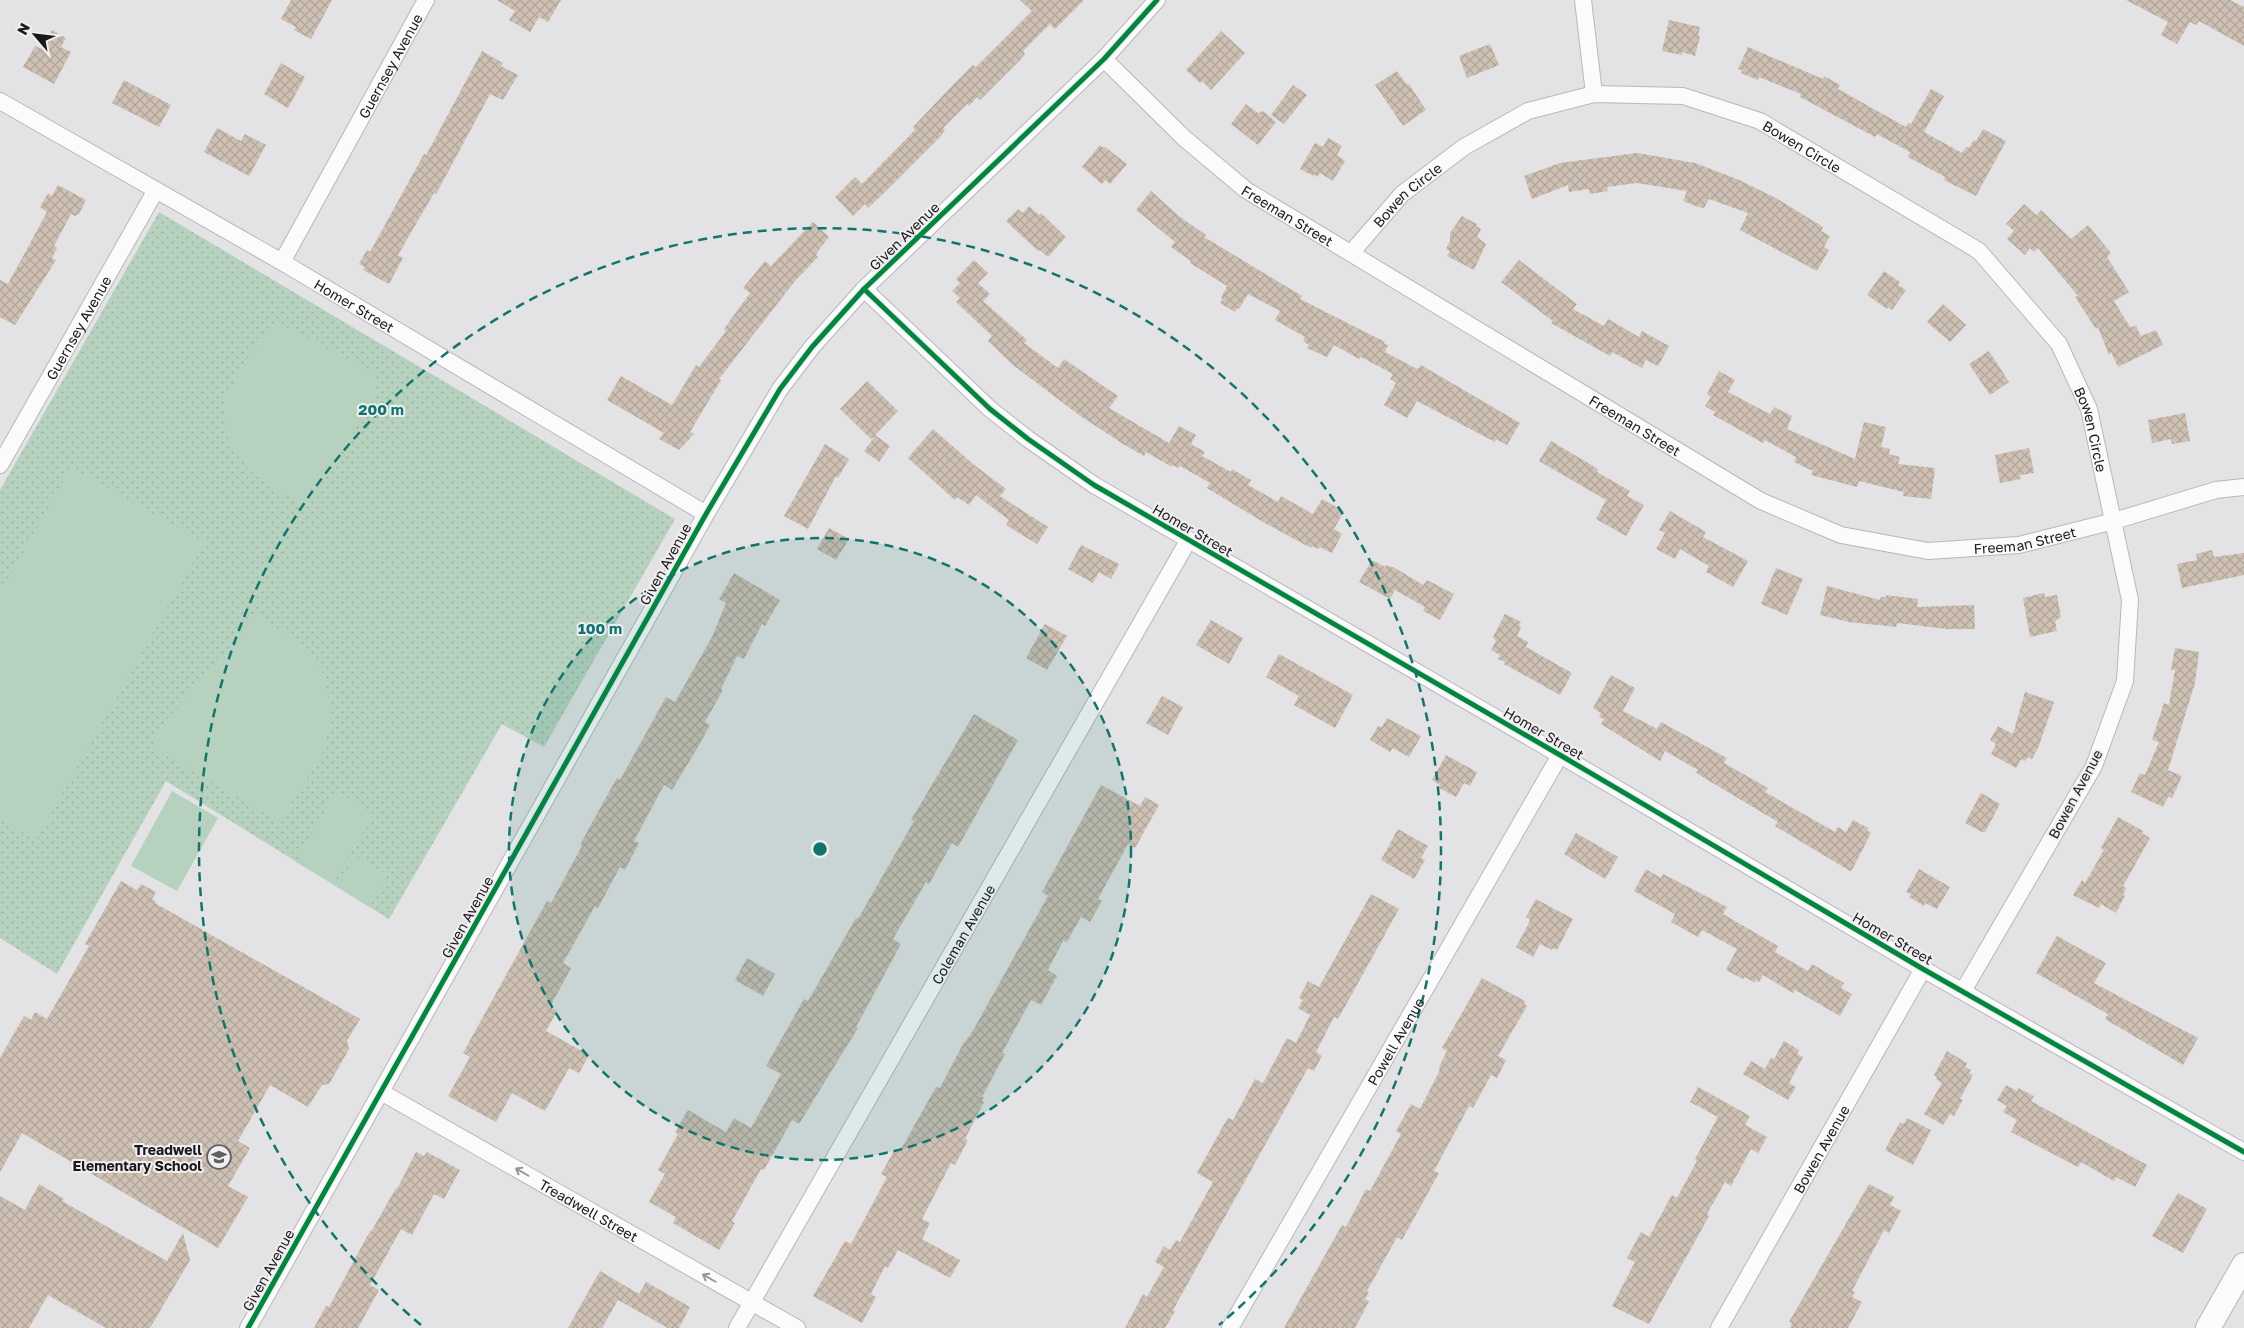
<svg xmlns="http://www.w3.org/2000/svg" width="2244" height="1328" viewBox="0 0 2244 1328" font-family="'Golos Text',sans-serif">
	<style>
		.grass { fill: url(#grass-dots) }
		.park { fill: #b6d2be }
		.building { fill: url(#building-cross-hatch) }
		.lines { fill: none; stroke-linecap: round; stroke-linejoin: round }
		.street-casing { stroke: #b8b7b9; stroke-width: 18 }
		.secondary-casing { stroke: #b8b7b9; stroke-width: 26 }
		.street { stroke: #fbfbfb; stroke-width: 16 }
		.secondary { stroke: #fbfbfb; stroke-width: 24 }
		.cycleway-casing { stroke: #f1eef2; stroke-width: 8 }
		.cycleway { stroke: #00873e; stroke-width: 5 }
		.oneway { stroke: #969696 }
		.ring { fill: none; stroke: #0f766e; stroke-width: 2.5; stroke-dasharray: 9 6 }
		.labels { text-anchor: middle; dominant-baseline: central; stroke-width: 4; stroke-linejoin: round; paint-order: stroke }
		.street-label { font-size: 14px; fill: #1b1a1b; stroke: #f1eef2 }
		.poi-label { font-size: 14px; font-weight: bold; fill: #1b1a1b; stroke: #f1eef2; text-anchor: end }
		.centre { fill: #0f766e; stroke: #f1eef2; stroke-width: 2.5 }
		.ring-label { font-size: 15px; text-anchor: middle; font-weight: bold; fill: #0f766e; stroke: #f1eef2; stroke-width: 4; stroke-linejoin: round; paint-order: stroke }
	</style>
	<defs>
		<pattern id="grass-dots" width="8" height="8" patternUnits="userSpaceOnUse" patternTransform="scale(1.25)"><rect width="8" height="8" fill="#b6d2be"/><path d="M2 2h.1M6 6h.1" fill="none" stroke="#9cb4a3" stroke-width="1.8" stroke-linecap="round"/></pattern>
		<pattern id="building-cross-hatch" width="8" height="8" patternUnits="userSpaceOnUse" patternTransform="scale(1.25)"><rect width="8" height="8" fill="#cec0b3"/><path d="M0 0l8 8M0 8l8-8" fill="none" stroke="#b0a499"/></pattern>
	</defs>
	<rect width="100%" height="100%" fill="#e3e2e4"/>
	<!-- grass -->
	<path class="grass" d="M159,212l516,307 -131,228 -42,-23 -113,195 -223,-138 -109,193 -57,-36v-448z"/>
	<!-- park -->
	<g class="park">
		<path d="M278,323l96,49 3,22 -70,112 -24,-13 -34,-23 -22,-34 -1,-38 23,-42z"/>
		<path d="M71,467l133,75 -168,298 -36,-21v-225z"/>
		<path d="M258,614l47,35 19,26 7,38 -6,36 -45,73 -125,-73 -3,-12z"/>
		<path d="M172,791l46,27 -41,73 -46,-25z"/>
		<path d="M336,791l37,23 -40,70 -37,-22z"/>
		<path d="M355,856l33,19 -19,32 -31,-20z"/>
	</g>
	<!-- building -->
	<g class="building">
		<path d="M291,0h41l-21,39 -17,-9 2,-3 -15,-8z"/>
		<path d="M497,0h64l-13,22 -9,-5 -9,15 -21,-12 6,-9z"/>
		<path d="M1020,0h64l-29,29 -5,-5 -27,27 2,3 -4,5 -41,41 -3,-3 -8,9 -2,-2 -24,24 2,2 -5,7 -57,57 -15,14 -3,-4 -12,12 -18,-19 20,-20 7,7 53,-54 -2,-3 38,-40 22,-22 3,2 56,-56z"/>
		<path d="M2126,0h104l14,7v39l-45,-25 -3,4 -6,-3 -13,22 -16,-9 7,-13z"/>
		<path d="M1669,20l31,7 -2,8 2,1 -5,20 -13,-4v3l-20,-4z"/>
		<path d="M52,30l14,8 -5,9 10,5 -17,32 -31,-17 12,-21 7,3z"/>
		<path d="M1221,31l24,22 -34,37 -9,-9 -2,2 -14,-13z"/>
		<path d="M1490,44l9,21 -32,13 -8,-22z"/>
		<path d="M1748,47l75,32 1,-3 16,9 -2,4 68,38 2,-4 3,1 20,-35 13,7 -20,36 38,21 4,-6 3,1 5,-8 2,1 7,-12 23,12 -30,55 -32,-16 1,-3 -37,-20 2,-5 -33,-18 -2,3 -75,-40 1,-3 -42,-17 -1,3 -17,-7 1,-3 -4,-1z"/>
		<path d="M482,51l21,12 -2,3 17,9 -15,25 -13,-6 -54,100 -2,-1 -36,62 5,3 -14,26 -26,-14 2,-3 -6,-3 8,-14 3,2 54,-98 2,1 3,-5z"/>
		<path d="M281,63l24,14 -17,31 -24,-14z"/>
		<path d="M1397,71l10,14 2,-1 17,26 -23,16 -28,-41z"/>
		<path d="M124,80l47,25 -12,22 -47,-24z"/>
		<path d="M1293,85l14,10 -23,29 -13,-9z"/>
		<path d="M1246,104l12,9 5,-2 13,11 -18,23 -27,-21z"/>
		<path d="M217,128l24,13 4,-7 21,11 -17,31 -45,-24z"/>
		<path d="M1328,138l14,8 -5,9 8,6 -12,20 -13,-8 -2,4 -4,-3 -1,2 -13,-7 15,-26 8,4z"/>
		<path d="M1100,145l4,3 1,-1 22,17 -17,20 -5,-4 -3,4 -20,-17z"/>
		<path d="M1637,153l58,10 42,16 39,19 47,29 -2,4 9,5 -6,11 5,3 -12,21 -77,-41 8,-17 -39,-14 -5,9 -6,-1 -15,-6 4,-10 -50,-8 -30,4 1,4 -18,3 -1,-5 -20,3 -1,-7 -36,14 -8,-23 36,-13z"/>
		<path d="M58,185l28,15 -7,14 -4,2 -4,-2 -17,32 3,2 -5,10 4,2 -41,65 -15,-8v-37l8,4 39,-72 -7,-5 8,-14 4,3z"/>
		<path d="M1151,191l29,26 26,18 -2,2 98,59 -2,3 85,43 -1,2 4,1 -3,7 28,15 5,2 3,-4 99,58 -13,22 -11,-6 -1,3 -78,-41 -10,17 -23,-13 12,-22 -6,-4 3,-5 -32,-17 -2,2 -25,-14 -7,12 -20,-9 2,-3 -6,-4 2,-4 -30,-17 5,-9 -32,-17 -9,15 -2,-1 -2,4 -15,-9 3,-4 -2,-1 6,-12 -37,-23 1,-2 -20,-14 4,-5 -39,-32z"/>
		<path d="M2024,204l12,11 5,-5 30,29 17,-14 23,28 -4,4 22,35 -15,9 16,26 6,-1 5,10 15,-6 7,15 -45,22 -7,-15 -2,3 -11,-28 -2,2 -21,-32 3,-1 -40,-48 -4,4 -4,-4 -5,7 -18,-16 7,-8 -8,-7z"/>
		<path d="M1029,206l10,9 2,-2 25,24 -18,20 -8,-7 -2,1 -32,-30 12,-12 5,4z"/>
		<path d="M1462,216l15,8 -1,2 5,3 -4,8 9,7 -12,26 -27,-14 3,-5 -4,-2 4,-8v-8z"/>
		<path d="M813,222l16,15 -11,14 -2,4 2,2 -23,24 -76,98 2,1 -31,52 4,2 -15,16 -20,-11 5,-6 -57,-33 14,-24 51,29 24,-40 3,2 27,-36 -2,-2 26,-36 -7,-5 22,-27 6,5z"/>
		<path d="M974,260l14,13 -10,10 12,11 -7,7 44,39 -3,3 34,25 6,-9 54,37 -9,12 60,35 10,-17 17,9 -5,9 14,8 -3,4 29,16 1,-3 19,11 -3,5 30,17 3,-6 32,18 9,-15 22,12 -10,18 8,5 -10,19 -12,-6 -2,2 -6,-3 -1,2 -48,-26 -56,-34 3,-5 -30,-17 -2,2 -5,-3 -1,2 -26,-15 -2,4 -21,-12 -44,-29 -66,-50 -25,-24 4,-5 -36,-34 4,-4 -8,-7 8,-8 -4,-4z"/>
		<path d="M1519,260l58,44 -4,5 31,17 4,-7 31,18 3,-6 27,15 -11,20 -12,-6 -4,8 -30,-16 -2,4 -59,-33 2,-2 -52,-39z"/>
		<path d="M1884,271l16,11 -2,3 8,5 -14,20 -4,-3 -1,2 -20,-14z"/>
		<path d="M1943,304l23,21 -16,17 -23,-20z"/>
		<path d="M1989,351l20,31 -19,13 -21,-31z"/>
		<path d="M1719,371l16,9 -7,12 42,22 4,-7 18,9 -5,13 68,30 9,-37 22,5 -5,20 9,2 -1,5 11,3 -2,7 37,4 -4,31 -28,-3 1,-4 -45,-11 -2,6 -46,-12 2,-4 -19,-9 2,-5 -31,-17 -2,3 -50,-28 2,-3 -10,-6 6,-9 -4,-3z"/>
		<path d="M867,381l31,30 -23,24 15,11 -11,16 -15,-11 11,-15 -4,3 -31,-30z"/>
		<path d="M2185,413l5,28 -18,3 -1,-5 -19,4 -4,-23z"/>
		<path d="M933,429l40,35 33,25 -6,7 48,31 -11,17 -31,-19 3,-5 -33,-25 -7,10 -12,-8 -2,3 -47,-42z"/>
		<path d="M1551,441l47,28 -1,3 33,19 -3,5 17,9 -18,31 -30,-17 10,-19 -67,-39z"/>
		<path d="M825,444l24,15 -11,19 -2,-2 -28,53 -24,-13z"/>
		<path d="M2029,448l5,25 -14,2 1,4 -21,4 -5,-28z"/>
		<path d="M1670,511l36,21 -3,5 45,24 -15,26 -27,-15 3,-6 -29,-17 -5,10 -19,-10 9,-16 -6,-3z"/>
		<path d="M829,528l20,11 -13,21 -19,-11z"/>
		<path d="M1081,545l38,19 -8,15 -12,-7 -6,11 -25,-14z"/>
		<path d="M2212,550l2,7 30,-4v22l-62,13 -5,-24 20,-4 -1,-6z"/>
		<path d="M1372,560l13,7 1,-2 9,3 28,17 4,-5 27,14 -14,26 -17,-9 2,-4 -30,-17 -5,9 -31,-17z"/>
		<path d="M1776,568l27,11 -16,36 -26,-11z"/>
		<path d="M734,573l46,27 -15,26 -3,-2 -18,35 -7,-3 -16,33 2,1 -18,32 5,3 -12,22 -26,43 -8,-5 -30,56 5,2 -14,27 -5,-3 -22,41 -3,-2 -32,57 8,5 -21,39 7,4 -11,20 43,24 -10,18 -10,-5 -24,43 -33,-18 -16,29 -48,-26 22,-39 -7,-4 84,-152 4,2 31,-57 -2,-1 14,-26 23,-41 3,2 46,-83 9,5 37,-65 14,-34 -7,-4z"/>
		<path d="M1827,586l53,14 1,-3h5v-2l32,4 -1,8 57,-2 1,24h-28l-50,-6 -1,4 -47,-5 -29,-7z"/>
		<path d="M2044,593l1,4 12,-2 4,22 -6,4 2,10 -27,6 -7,-39z"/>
		<path d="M1505,614l16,8 -2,3 2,2 -4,9 11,6 -2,5 46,26 -12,22 -56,-31 1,-2 -7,-3 2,-4 -9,-5 5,-9 -3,-4z"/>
		<path d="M1211,620l32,18 -14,26 -33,-19z"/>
		<path d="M1045,624l22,12 -20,34 -21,-12z"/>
		<path d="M2175,648l24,4 -4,31 -27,87 14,6 -10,22 -4,-1 -5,10 -32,-15 9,-19 5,2 14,-33 -7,-2 12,-37 5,2 6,-35h-4z"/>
		<path d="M1279,654l74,41 -18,33 -41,-23 5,-9 -33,-19z"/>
		<path d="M1611,675l24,13 -12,23 34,18 4,-7 66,36 -3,5 44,25 -3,4 70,40 3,-5 8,5 7,-12 15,8 -1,2 4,3 -19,37 -2,1 -75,-45 3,-4 -82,-49 2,-3 -33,-19 -5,10 -59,-37 3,-5 -5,-2 2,-4 -8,-5z"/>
		<path d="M2025,692l29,10 -16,46 -6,11 -4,-2 -3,4 -4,-2 -5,9 -25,-14 5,-10 -6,-4 8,-14 15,8z"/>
		<path d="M1162,696l21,11 -15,28 -22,-12z"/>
		<path d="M974,714l44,26 -60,107 -6,-4 -23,41 -3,-2 -33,57 8,5 -45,83 2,1 -59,96 -7,-4 -28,50 -3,-1 -29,52 3,2 -16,27 -46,-27 3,-6 -27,-15 16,-28 -7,-4 20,-36 -3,-2 13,-22 38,22 8,-14 17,10 30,-54 -15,-8 38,-67 4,2 48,-83 2,1 56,-98 -3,-1z"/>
		<path d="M1387,718l34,18 -12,21 -16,-9 -3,4 -20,-12 8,-14 4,1z"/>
		<path d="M1446,755l31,17 -7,14 -6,-3 -8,14 -17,-9 1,-3 -8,-5z"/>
		<path d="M1101,785l39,21 5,-9 14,8 -24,43 -7,-4 -30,55 4,2 -12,21 -9,-5 -14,25 -4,-1 -15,29 9,6 -16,29 -10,-5 -29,53 3,1 -23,43h2l-2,4 2,1 -19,37 3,1 -13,25 -4,-2 -29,56 8,4 -8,16 38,21 -10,18 -52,-28 -10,18 -3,-2 -14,28 5,3 -14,26 -49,-27 32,-55 6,3 36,-67 -6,-3 14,-25 5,2 36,-64 4,1 23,-44 8,-10 77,-138 -6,-4z"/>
		<path d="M1981,793l19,11 -15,28h-3l-17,-9z"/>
		<path d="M2118,817l25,14 -1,2 8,5 -27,48 3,2 -3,7 2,1 -9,17 -15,-9 -2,4 -26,-13 9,-15 3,3 19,-33 -3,-2z"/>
		<path d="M1398,829l30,17 -7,12 4,2 -11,19 -33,-19z"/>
		<path d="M1576,833l42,24 -13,22 -41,-25z"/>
		<path d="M1646,869l15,9 2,-4 64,33 -4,7 55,32 -3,6 33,19 4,-7 32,19 -3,5 11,6 -12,22 -45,-26 -2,3 -30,-18 -4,7 -3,-2 -1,3 -10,-6 -2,2 -17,-9 11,-21 -35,-19 -4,7 -27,-15 4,-8 -41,-23z"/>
		<path d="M1919,869l31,18 -13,22 -12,-6 -1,3 -15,-9 2,-3 -5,-2z"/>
		<path d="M121,881l16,9 4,-6 15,8 -4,7 4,3 -1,1 205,116 -13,22 2,8 -20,35 -7,1 -14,22 -38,-22 -32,56 12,7 -22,38 20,11 -30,51 -196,-115 -22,39v-114l24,-42 7,4 4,-8 12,7 42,-73 -4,-2z"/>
		<path d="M1371,894l28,15 -61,110 -4,-2 -18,35 6,4 -8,15 -6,-3 -4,7 -131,235 2,1 -10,17h-40l18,-34 4,3 17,-30 -9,-5 9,-16 6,4 6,-10 4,2 33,-60 -16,-9 26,-47 5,-8 5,2 22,-41 8,4 24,-45 9,5 14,-28 -12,-7 5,-8 -4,-2 9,-17 11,6z"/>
		<path d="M1536,899l37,20 -16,31 -4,-2 -1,2 -12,-6 -7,13 -17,-10 12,-22 2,-6 -4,-2z"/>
		<path d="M2057,936l49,27 -12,20 104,55 -15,27 -78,-46 3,-5 -72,-41z"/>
		<path d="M747,958l28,16 -12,22 -28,-16z"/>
		<path d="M1482,978l43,23 -1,3 3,2 -29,50 8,4 -9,18 -6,-3 -18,33 -4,-2 -35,65 5,2 -37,67 -5,-3 -30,54 2,1 -4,7 4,2 -14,27h-71l58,-103 4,2 20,-38 4,2 31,-57 -5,-3 15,-27 9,5 18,-35 2,-6 -1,-1 8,-16 -5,-3z"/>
		<path d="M1784,1041l15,9 -2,4 6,3 -14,26 7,4 -8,13 -45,-26 8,-13 14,8 6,-11 3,1z"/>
		<path d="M1947,1051l20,12 -2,4 6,3 -2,3 4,2 -13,24 3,1 -9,16 -4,-2 -7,11 -19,-11 18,-31 -6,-4 1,-2 -3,-2z"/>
		<path d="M2006,1085l11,6 1,-3 16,8 -3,5 116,64 -12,22 -19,-10 -2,4 -33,-19 -3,5 -67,-35 6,-12 -14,-8 4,-6 -10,-6z"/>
		<path d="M1698,1087l52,29 -5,9 22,12 -9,16 -7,-4 -20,37 -6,-4 -18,32 2,2 -60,108 -37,-18 23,-44 -8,-4 14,-26 8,5 23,-42 5,3 20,-37 -2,-2 23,-42 -28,-15z"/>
		<path d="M1907,1118l24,12 -18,35 -28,-15 15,-28 4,2z"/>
		<path d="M416,1152l8,4 3,-4 33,18 -16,29 -10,-5 -22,41 -11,-6 -31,56 9,5 -21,38h-44l12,-22 3,1 41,-76 1,1 25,-44 1,1z"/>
		<path d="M39,1184l25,15 -2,2 105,60 16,-28 7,27 -40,68h-44l-58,-33 -19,33h-29v-132l25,14z"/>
		<path d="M1869,1184l25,13 -4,8 11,6 -12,22 -5,-3 -32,61 3,1 -3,5 10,5 -14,26h-58l2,-5 -3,-1z"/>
		<path d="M2178,1193l29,16 -24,44 -31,-17z"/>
		<path d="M600,1271l39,23 7,-12 44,25 -11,21h-11l-50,-28 -16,28h-34z"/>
	</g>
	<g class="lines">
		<!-- street casing -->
		<g class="street-casing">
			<g id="street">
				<path d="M1583,0l11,94"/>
				<path id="s1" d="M1104,59l80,79 62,52 515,311 80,34 87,16 91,-6 95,-24 102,-31 28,-3"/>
				<path id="s2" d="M0,101l282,161 424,252"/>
				<path id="s3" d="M1352,252l50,-58 62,-47 64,-36 66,-17 89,2 77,25 219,130 80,93 30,65 41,191 -5,81 -31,85 -131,225"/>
				<path id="s4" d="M282,262l144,-262"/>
				<path d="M864,289l126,120 38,30 66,46 466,270 363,214 321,183"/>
				<path id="s5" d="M0,465l156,-275"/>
				<path id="s6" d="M381,1092l416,236"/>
				<path d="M248,1328l458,-814 74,-125 32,-42 52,-58 240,-230 53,-59"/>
				<path id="s7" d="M737,1328l451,-787"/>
				<path id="s8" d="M1230,1328l330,-573"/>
				<path id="s9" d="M1719,1328l204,-359"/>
			</g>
		</g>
		<!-- secondary casing -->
		<g class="secondary-casing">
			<path id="secondary" d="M2208,1328l36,-63"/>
		</g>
		<!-- street -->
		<use href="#street" class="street"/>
		<!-- secondary -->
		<use href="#secondary" class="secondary"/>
		<!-- cycleway casing -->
		<g class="cycleway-casing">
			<g id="cycleway">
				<path d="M864,289l126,120 38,30 66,46 466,270 363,214 321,183"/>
				<path d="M248,1328l458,-814 74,-125 32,-42 52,-58 240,-230 53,-59"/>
			</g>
		</g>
		<!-- cycleway -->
		<use href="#cycleway" class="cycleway"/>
	</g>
	<!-- one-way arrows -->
	<defs><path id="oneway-shaft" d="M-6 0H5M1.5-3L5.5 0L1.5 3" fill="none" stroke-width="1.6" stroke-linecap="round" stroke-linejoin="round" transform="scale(1.25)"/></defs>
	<g class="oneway">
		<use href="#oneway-shaft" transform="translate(522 1172) rotate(-150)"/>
		<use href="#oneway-shaft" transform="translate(709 1278) rotate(-150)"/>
	</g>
	<!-- distance rings -->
	<circle cx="820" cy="849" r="311" fill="#0f766e" fill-opacity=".12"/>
	<g class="ring">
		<circle cx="820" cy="849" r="311"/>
		<path d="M421 1325A621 621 0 1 1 1219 1325"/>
	</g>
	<!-- icons -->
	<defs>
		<g id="school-ring" transform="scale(1.25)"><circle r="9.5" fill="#f1eef2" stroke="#616061" stroke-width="1.5"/><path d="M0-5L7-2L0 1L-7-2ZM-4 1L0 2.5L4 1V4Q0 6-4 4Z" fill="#616061"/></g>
	</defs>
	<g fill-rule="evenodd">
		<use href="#school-ring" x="219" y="1157"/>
	</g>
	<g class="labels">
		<!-- street labels -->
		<g class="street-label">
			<text stroke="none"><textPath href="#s4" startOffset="224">Guernsey Avenue</textPath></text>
			<text stroke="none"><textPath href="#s3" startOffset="515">Bowen Circle</textPath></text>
			<text stroke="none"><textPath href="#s3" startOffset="80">Bowen Circle</textPath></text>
			<text stroke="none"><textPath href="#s1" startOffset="242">Freeman Street</textPath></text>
			<text transform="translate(904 236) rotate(-44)">Given Avenue</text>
			<text stroke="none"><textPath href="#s2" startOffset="409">Homer Street</textPath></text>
			<text stroke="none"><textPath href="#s5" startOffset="158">Guernsey Avenue</textPath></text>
			<text stroke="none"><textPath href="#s1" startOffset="648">Freeman Street</textPath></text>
			<text stroke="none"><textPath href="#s3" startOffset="935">Bowen Circle</textPath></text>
			<text transform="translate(1193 530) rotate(30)">Homer Street</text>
			<text stroke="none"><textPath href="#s1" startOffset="1068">Freeman Street</textPath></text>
			<text transform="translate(665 564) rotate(-61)">Given Avenue</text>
			<text transform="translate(1544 733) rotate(30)">Homer Street</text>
			<text transform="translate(2075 794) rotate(-62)">Bowen Avenue</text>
			<text transform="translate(467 917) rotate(-61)">Given Avenue</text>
			<text stroke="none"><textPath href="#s7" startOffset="454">Coleman Avenue</textPath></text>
			<text transform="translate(1893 938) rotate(30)">Homer Street</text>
			<text stroke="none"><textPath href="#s8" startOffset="331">Powell Avenue</textPath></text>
			<text stroke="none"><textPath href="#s9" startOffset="206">Bowen Avenue</textPath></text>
			<text stroke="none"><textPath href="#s6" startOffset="239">Treadwell Street</textPath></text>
			<text transform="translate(268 1270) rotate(-61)">Given Avenue</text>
		</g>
		<!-- poi labels -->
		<g class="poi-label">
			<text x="202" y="1149">Treadwell<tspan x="202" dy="16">Elementary School</tspan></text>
		</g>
	</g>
	<circle cx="820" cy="849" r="8" class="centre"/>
	<g class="ring-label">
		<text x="381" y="415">200 m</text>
		<text x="600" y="634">100 m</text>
	</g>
	<!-- north arrow -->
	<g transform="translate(35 35) rotate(298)" stroke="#f1eef2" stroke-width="4" paint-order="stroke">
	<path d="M0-4L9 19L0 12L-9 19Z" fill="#1b1a1b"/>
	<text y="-8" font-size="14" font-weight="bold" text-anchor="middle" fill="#1b1a1b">N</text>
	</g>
</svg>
